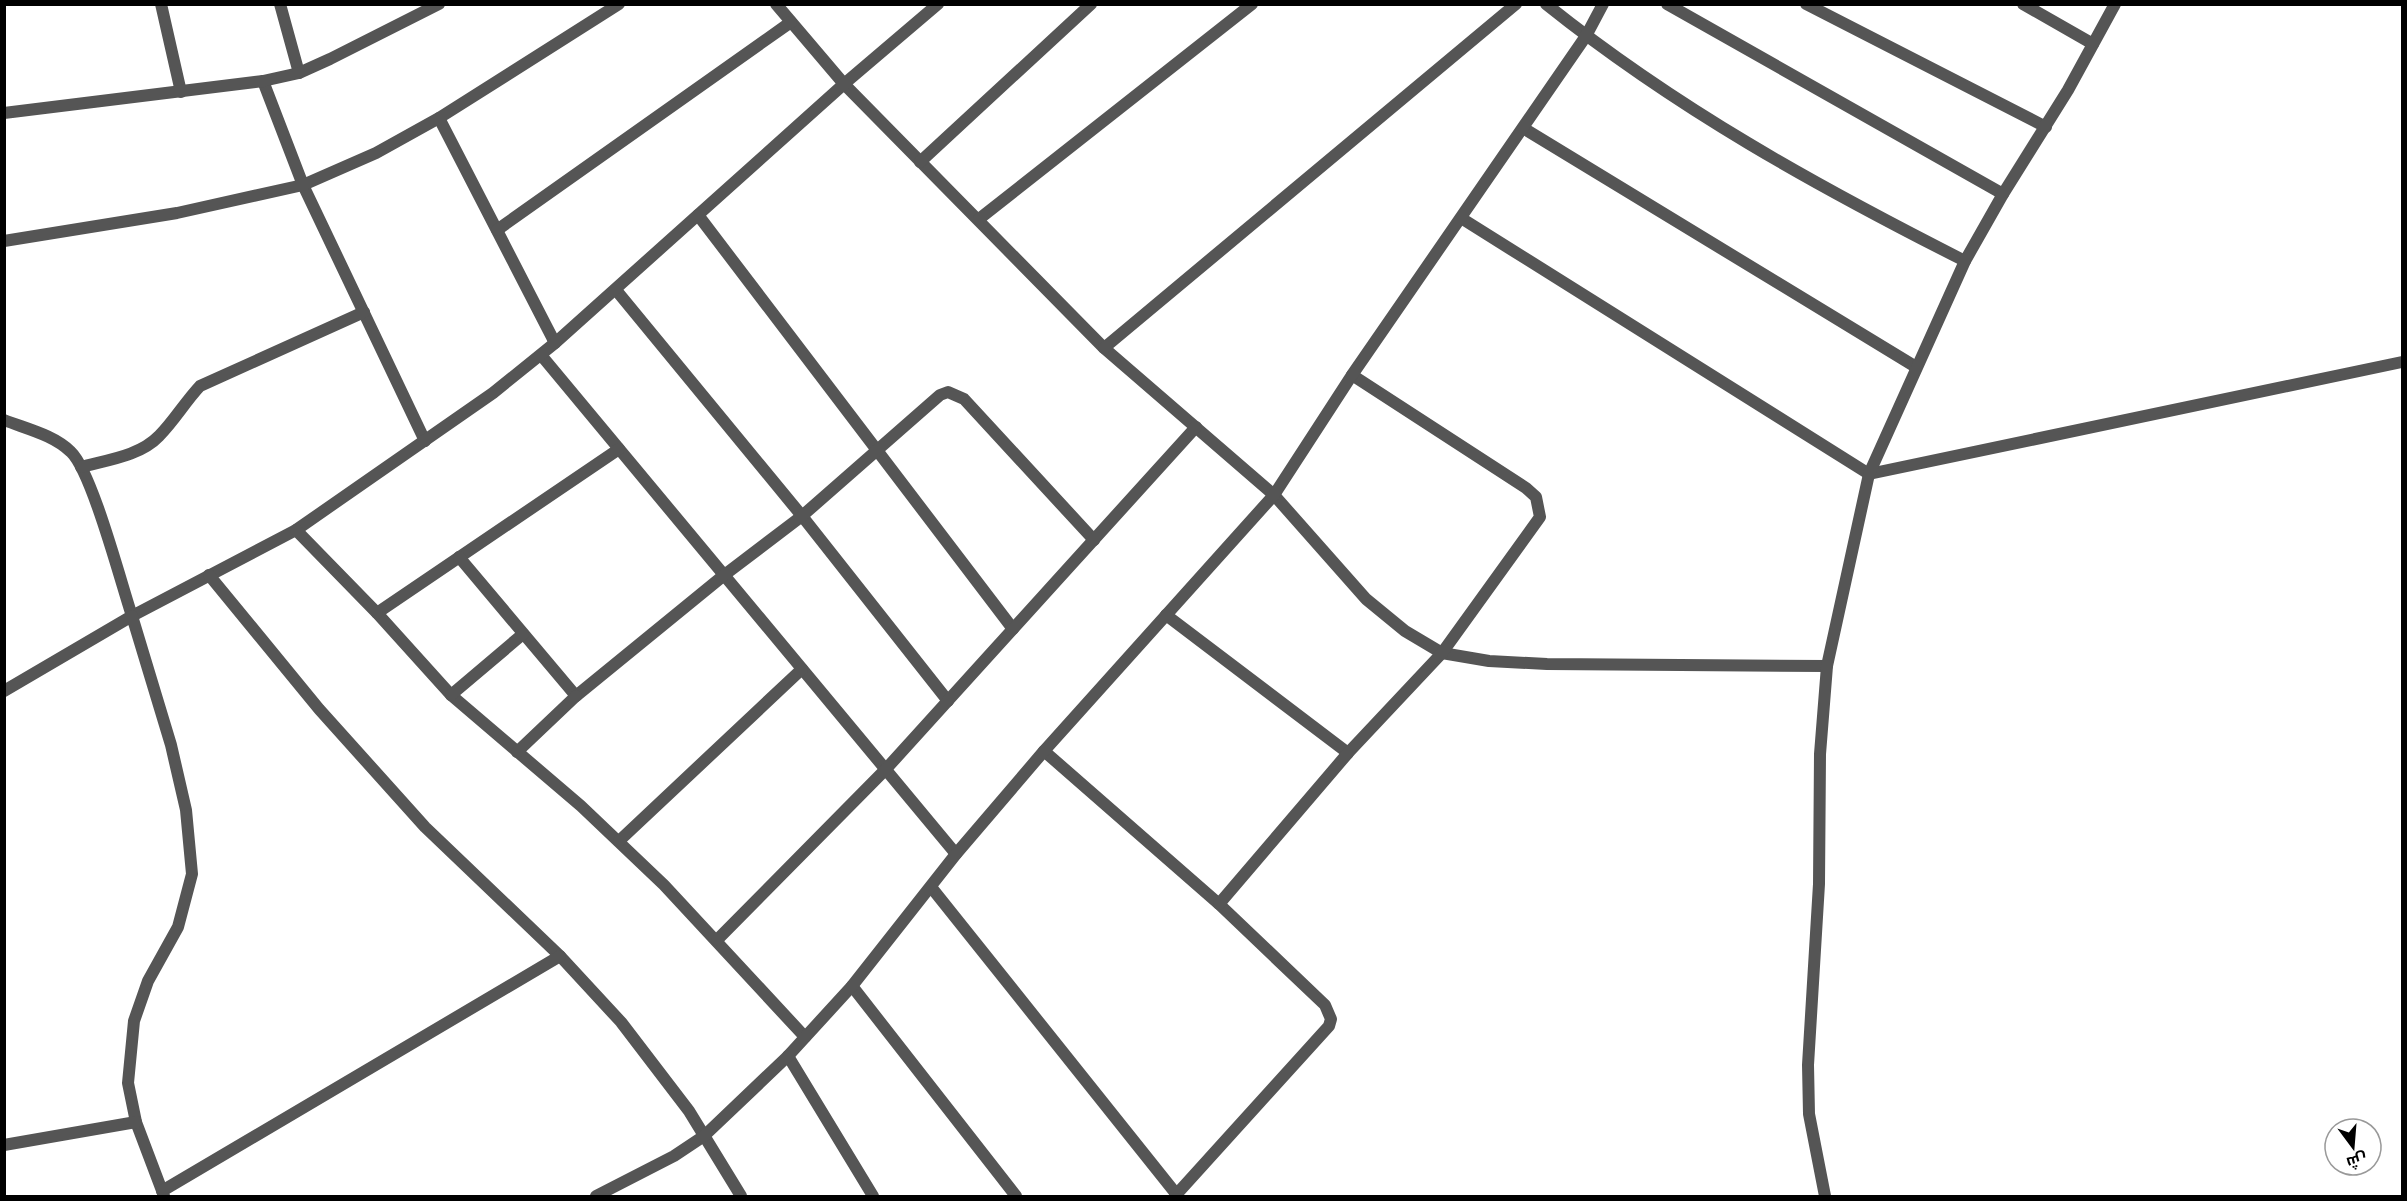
<svg xmlns="http://www.w3.org/2000/svg" width="2407" height="1201" viewBox="0 0 2407 1201" font-family="'DM Sans',Cairo,sans-serif">
	<style>
		.lines { fill: none; stroke-linecap: round; stroke-linejoin: round }
		.street { stroke: #555; stroke-width: 12 }
	</style>
	<rect width="100%" height="100%" fill="#fff"/>
	<g class="lines">
		<!-- street -->
		<g class="street">
			<path d="M161,4l20,88"/>
			<path d="M280,4l19,69"/>
			<path d="M776,4l68,80 260,264 170,147 92,104 39,32 37,22 47,8 58,3 280,2"/>
			<path d="M1546,4c131,105 271,182 419,257"/>
			<path d="M1667,4l336,190"/>
			<path d="M1806,4l240,123"/>
			<path d="M2023,4l70,40"/>
			<path d="M263,81l40,104 122,256"/>
			<path d="M4,113l259,-32 36,-8 31,-14 109,-55"/>
			<path d="M439,118l116,225"/>
			<path d="M1523,128l393,239"/>
			<path d="M920,162l171,-158"/>
			<path d="M698,215l315,414"/>
			<path d="M1461,218l408,256 533,-112"/>
			<path d="M979,219l273,-215"/>
			<path d="M497,230l294,-208"/>
			<path d="M4,241l173,-28 126,-28 73,-32 63,-35 180,-114"/>
			<path d="M616,290l186,226 146,185"/>
			<path d="M1104,348l412,-344"/>
			<path d="M541,355l415,499"/>
			<path d="M4,420c23,9 50,15 67,32 21,20 50,131 61,164l164,-86 197,-137 62,-50 289,-259 94,-80"/>
			<path d="M619,449l-242,164 74,82 130,111 83,79 141,152"/>
			<path d="M81,467c26,-7 59,-11 78,-31 15,-15 26,-34 41,-50l164,-74"/>
			<path d="M296,530l81,83"/>
			<path d="M459,557l117,139 147,-120 79,-60 138,-121 8,-3 16,7 130,141"/>
			<path d="M209,575l110,134 106,118 135,129 61,66 68,89 52,85"/>
			<path d="M1166,615l182,138"/>
			<path d="M4,691l128,-75 39,129 15,65 6,64 -14,53 -30,54 -14,40 -6,62 8,39 28,74"/>
			<path d="M451,695l72,-61"/>
			<path d="M1044,751l175,153 106,101 6,14 -2,7 -154,170"/>
			<path d="M517,752l59,-56"/>
			<path d="M619,841l183,-172"/>
			<path d="M931,887l246,308"/>
			<path d="M1219,904l129,-151 94,-100 98,-136 -4,-20 -10,-9 -174,-113"/>
			<path d="M717,940l169,-171 310,-342"/>
			<path d="M852,986l164,210"/>
			<path d="M788,1056l85,140"/>
			<path d="M4,1145l132,-23"/>
			<path d="M162,1191l398,-235"/>
			<path d="M596,1196l78,-40 30,-20 84,-80 64,-70 104,-132 88,-103 230,-256 78,-120 234,-339 17,-32"/>
			<path d="M1825,1196l-16,-82 -1,-49 11,-181 1,-130 7,-88 42,-192 96,-213 38,-67 65,-104 47,-86"/>
		</g>
	</g>
	<!-- border -->
	<rect width="2407" height="1201" fill="none" stroke="#000000" stroke-width="12"/>
	<!-- north arrow -->
	<g transform="translate(2353 1147) rotate(164)"><circle r="28" fill="#ffffff" stroke="#999999" stroke-width="1.5"/>
	<path d="M0-4.5L10 22L0 15L-10 22Z" fill="#000000"/>
	<text y="-9" font-size="16" font-weight="bold" text-anchor="middle" fill="#000000">ش</text>
	</g>
</svg>
